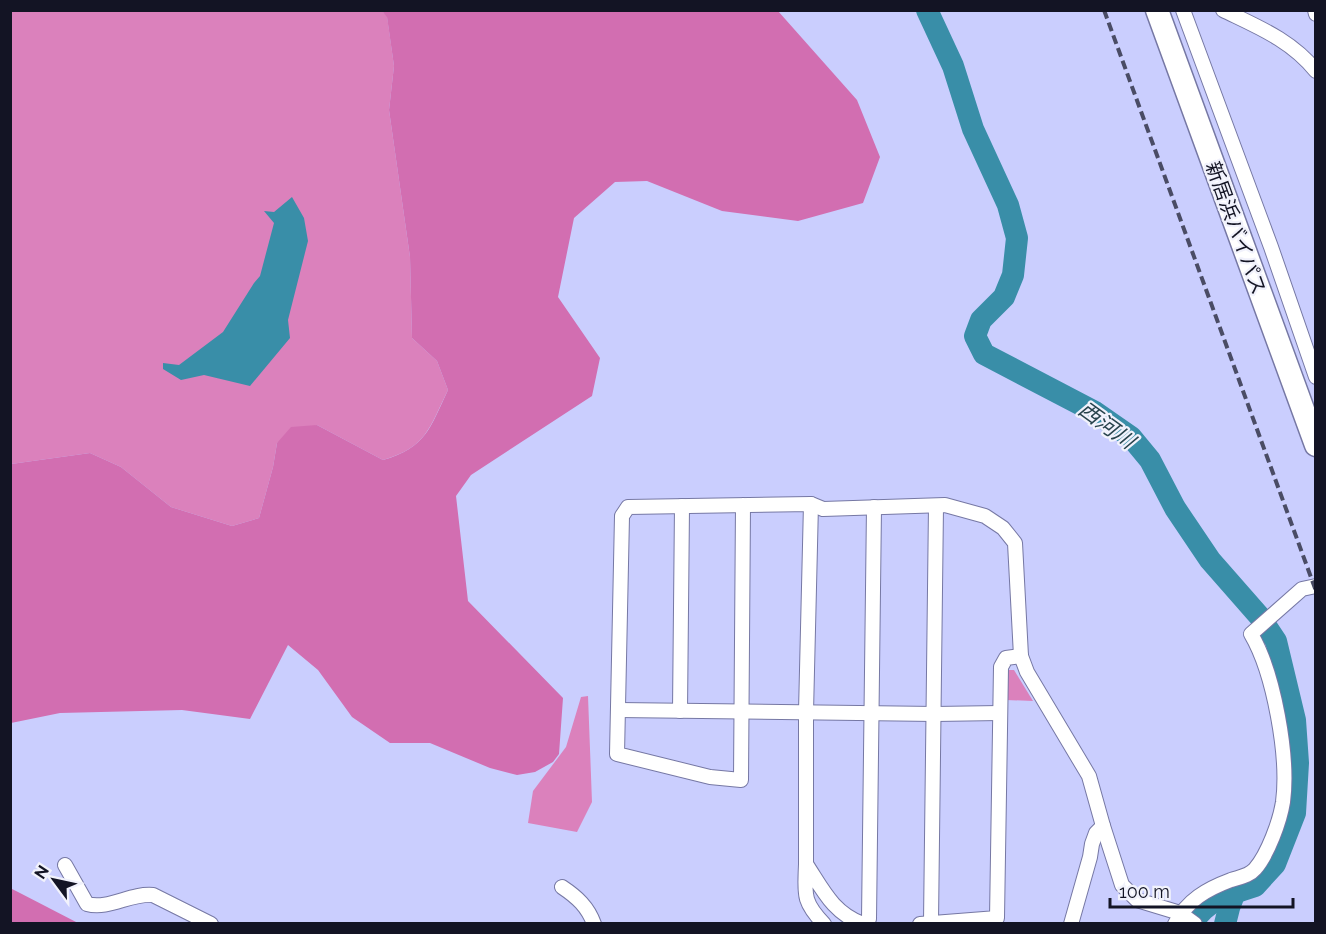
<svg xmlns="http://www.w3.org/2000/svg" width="1326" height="934" viewBox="0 0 1326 934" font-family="Raleway,'Noto Sans JP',sans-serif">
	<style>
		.green { fill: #db81bc }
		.forest { fill: #d26eb1 }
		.water { fill: #398ea8 }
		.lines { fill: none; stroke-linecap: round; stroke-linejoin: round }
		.river { stroke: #398ea8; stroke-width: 22 }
		.minor-casing { stroke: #7678a4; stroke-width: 16 }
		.trunk-casing { stroke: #7678a4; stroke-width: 25 }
		.minor { stroke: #fff; stroke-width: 14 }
		.trunk { stroke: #fff; stroke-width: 22 }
		.rail { stroke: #4a4c65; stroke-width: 4; stroke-dasharray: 9 4.5; stroke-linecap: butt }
		.labels { text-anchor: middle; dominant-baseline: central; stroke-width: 4.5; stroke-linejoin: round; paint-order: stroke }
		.street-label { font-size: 20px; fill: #131424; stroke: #f1f2fc }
		.water-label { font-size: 21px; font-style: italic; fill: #29444d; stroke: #f1f2fc }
	</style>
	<rect width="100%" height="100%" fill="#cacefe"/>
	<!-- green -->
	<g class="green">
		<path d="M10,11h372l5,5 7,50 -5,44 21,147 2,81 25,23 11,29c-19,38 -21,57 -65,70l-66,-35 -40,18 -4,24 -14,51 -27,8 -61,-19 -50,-40 -31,-14 -79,11z"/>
		<path d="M1009,670h5l19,31 -27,-1v-27z"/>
		<path d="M588,696l4,106 -15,30 -49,-9 5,-32 33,-44 15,-50z"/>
	</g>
	<!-- forest -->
	<g class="forest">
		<path d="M382,11h396l79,89 23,57 -17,46 -65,18 -76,-10 -75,-30 -32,1 -41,36 -16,79 42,61 -8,38 -121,79 -15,21 12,105 95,97 -4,56 -6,8 -18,10 -18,3 -27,-7 -60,-25h-40l-38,-26 -34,-47 -30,-25 -38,74 -68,-9 -122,3 -49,10v-259l79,-11 31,14 50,40 61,19 27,-8 14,-51 4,-24 14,-16 26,-2 66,35c43,-12 47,-32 65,-70l-11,-29 -25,-23 -2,-81 -21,-147 5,-44 -7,-49z"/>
		<path d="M10,888l8,4 60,31h-67z"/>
	</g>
	<!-- water -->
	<path class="water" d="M292,197l12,21 4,23 -20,79 2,18 -40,48 -46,-11 -23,5 -18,-11v-6l16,2 44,-33 31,-49 6,-7 14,-53 -10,-12 10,1z"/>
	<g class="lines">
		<!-- river -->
		<g class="river">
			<path d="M927,10l26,56 20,63 35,76 9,33 -4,37 -9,22 -23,23 -6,16 9,18 111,58 36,25 19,23 25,48 35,52 50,57 16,24 19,79 3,43 -3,50 -20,51 -20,22 -37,12 -14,11 -14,15"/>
			<path d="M1225,924l4,-16 6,-16"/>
		</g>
		<!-- minor casing -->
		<g class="minor-casing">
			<g id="minor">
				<path d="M1183,10l88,237 45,130"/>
				<path d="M1223,10c35,17 68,30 93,61"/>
				<path d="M1315,10l1,4"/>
				<path d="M743,505l-2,275 -31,-3 -93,-23 5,-238 6,-9 183,-3 12,5 122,-4 40,11 18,12 12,15 6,113 6,16 62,104 14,50 19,59 15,15 43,13 15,11"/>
				<path d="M618,710l317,4 65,-1"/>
				<path d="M680,711l2,-205"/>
				<path d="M806,864v-152l5,-208"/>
				<path d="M65,865l22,39c22,6 43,-11 66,-9l58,29"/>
				<path d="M562,887c15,10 26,20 32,37"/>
				<path d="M931,922l5,-416"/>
				<path d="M824,924c-22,-23 -19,-30 -18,-60 17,26 27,49 57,60"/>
				<path d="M866,924l3,-5 5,-412"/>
				<path d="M920,924l77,-6 4,-251 5,-9 15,-2"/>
				<path d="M1071,924l19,-67 2,-13 4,-11 7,-7"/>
				<path d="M1175,924c12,-24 32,-35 56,-44 9,-3 18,-4 24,-11 13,-15 25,-48 28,-67 6,-45 -9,-129 -32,-168l51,-45 14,-3"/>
			</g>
		</g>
		<!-- trunk casing -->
		<g class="trunk-casing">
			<path id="trunk" d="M1157,10l159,435"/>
		</g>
		<!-- minor -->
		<use href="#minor" class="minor"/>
		<!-- trunk -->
		<use href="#trunk" class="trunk"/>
		<!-- rail -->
		<path class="rail" d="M1104,10l212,581"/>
	</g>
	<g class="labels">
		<!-- street labels -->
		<g class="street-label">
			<text transform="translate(1236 228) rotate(70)">新居浜バイパス</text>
		</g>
		<!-- water labels -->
		<g class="water-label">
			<text transform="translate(1107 425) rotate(36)">西河川</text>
		</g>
	</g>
	<!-- border -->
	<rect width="1326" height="934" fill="none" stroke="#131424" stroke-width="24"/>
	<!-- north arrow -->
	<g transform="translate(54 880) rotate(303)" stroke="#f1f2fc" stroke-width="4.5" paint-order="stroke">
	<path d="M0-4.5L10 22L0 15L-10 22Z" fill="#131424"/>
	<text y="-9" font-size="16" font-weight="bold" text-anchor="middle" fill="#131424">N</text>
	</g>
	<!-- scale -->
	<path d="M1110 898v9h183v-9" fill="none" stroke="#131424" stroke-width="3"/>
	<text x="1119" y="898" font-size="18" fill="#131424" stroke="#f1f2fc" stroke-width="4.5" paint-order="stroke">100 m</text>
</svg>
